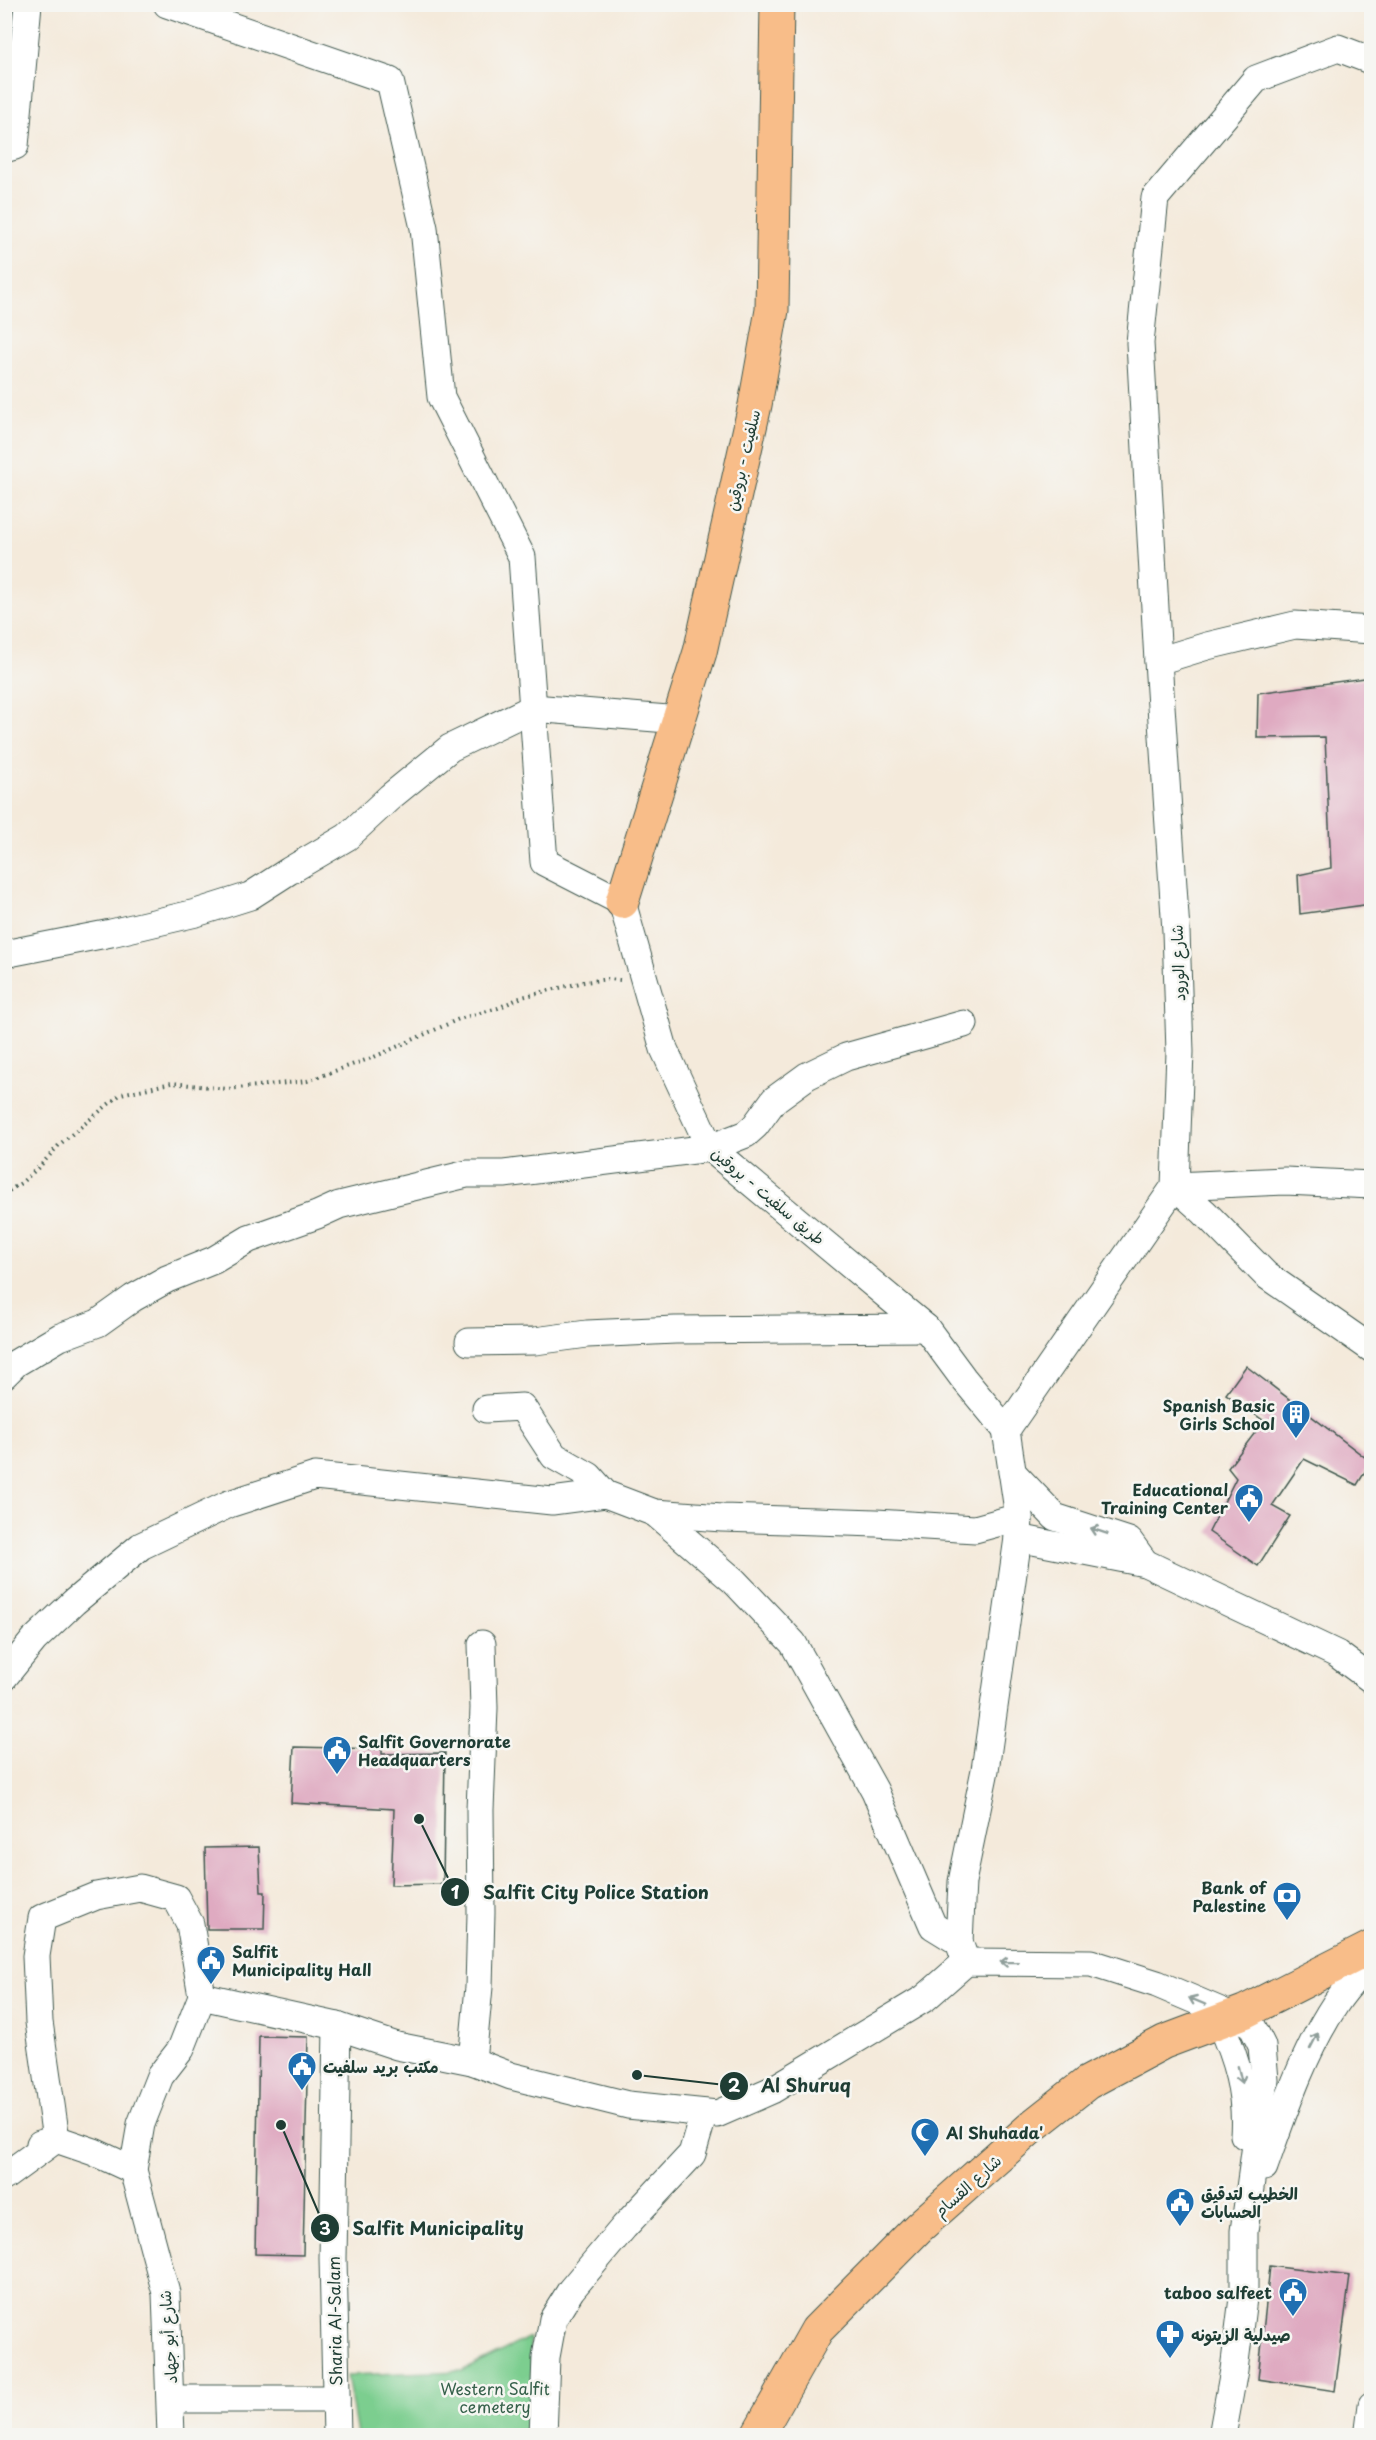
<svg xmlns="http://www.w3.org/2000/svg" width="1376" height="2440" viewBox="0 0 1376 2440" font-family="'Playpen Sans','Playpen Sans Arabic',sans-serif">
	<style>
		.green { fill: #7cce8f; stroke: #4e8662; stroke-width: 1.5 }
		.building { fill: #dfaac1 }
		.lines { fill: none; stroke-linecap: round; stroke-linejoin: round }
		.minor-casing { stroke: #3f574d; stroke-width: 29 }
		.major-casing { stroke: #3f574d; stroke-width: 35 }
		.path { stroke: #3f574d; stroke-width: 4; stroke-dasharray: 1.5 4.5; stroke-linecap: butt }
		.minor { stroke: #fff; stroke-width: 27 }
		.major { stroke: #f8bd89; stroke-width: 33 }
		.oneway { stroke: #8f9e9a }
		.labels { text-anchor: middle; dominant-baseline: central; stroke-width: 5; stroke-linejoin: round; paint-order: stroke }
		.street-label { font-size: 16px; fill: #1f3d34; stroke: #f6f6f2 }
		.poi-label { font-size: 16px; font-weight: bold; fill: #1f3d34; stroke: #f6f6f2; text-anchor: start }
		.park-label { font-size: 16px; fill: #36614b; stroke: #f6f6f2 }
		.leader { fill: none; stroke: #1f3d34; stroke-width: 2 }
		.callout-dot { fill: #1f3d34; stroke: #f6f6f2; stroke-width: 2 }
		.mark-label { font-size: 18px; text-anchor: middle; font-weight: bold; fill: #fff }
		.callout-label { font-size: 18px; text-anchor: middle; font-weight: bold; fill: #1f3d34; stroke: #f6f6f2; stroke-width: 5; stroke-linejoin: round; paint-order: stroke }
	</style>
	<rect width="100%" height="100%" fill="#f6f6f2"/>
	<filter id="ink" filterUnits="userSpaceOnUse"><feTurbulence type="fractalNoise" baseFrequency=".0167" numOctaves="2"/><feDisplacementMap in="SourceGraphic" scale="12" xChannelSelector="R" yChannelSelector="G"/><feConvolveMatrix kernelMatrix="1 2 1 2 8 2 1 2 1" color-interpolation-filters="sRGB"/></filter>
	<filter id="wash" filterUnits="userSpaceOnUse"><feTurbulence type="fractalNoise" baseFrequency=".008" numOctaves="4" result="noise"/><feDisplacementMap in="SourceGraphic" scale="24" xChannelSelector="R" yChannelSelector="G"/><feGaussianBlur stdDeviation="1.35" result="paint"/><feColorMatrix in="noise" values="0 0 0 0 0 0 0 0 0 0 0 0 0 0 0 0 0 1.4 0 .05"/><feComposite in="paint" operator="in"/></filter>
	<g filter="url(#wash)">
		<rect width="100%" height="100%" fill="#f4eadb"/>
		<!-- green -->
		<path class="green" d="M530,2337l5,98h-178l-10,-60 115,-4z"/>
		<g id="blocks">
			<!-- building -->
			<g class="building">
				<path d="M1371,677v227l-71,10 -2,-39 33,-7 -6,-131 -68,1 1,-45z"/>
				<path d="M1246,1366l125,96 -14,23 -53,-26 -32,47 18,10 -32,50 -49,-34 27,-54 -8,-10 36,-47 -38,-27z"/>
				<path d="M294,1747l88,2v5l63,-1 -2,131 -52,1 3,-76 -103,-6z"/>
				<path d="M259,1847l2,45h4l-1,37h-57l-2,-81z"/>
				<path d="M259,2036l49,1 -5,218 -48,-1z"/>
				<path d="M1270,2266l80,10 -15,115 -77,-12z"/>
			</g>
		</g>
	</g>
	<g filter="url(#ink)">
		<use href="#blocks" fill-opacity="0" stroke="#3f574d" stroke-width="1.5"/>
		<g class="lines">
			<!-- minor casing -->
			<g class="minor-casing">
				<g id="minor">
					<path d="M167,4l223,77 34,147 17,169 81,160 22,305 78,40 42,147 46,99 216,180 37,50 43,52"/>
					<path d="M4,149l11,-3 13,-142"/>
					<path d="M1158,661l-18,-318 15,-145 101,-119 82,-31 34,13"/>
					<path d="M4,954l107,-21 85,-20 54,-17 39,-25 58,-34 43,-40 60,-49 83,-40 147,12"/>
					<path d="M1175,1186l29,26 62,63 106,74"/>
					<path d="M1175,1186l110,-5 87,4"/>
					<path d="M469,1342l66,-1 52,-7 88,-4 251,-2"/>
					<path d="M4,1375l12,-12 44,-26 38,-14 35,-25 34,-19 47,-19 35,-21 68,-24 22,-10 128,-31h37l206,-26 36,-14 9,-8 19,-26 33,-24 39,-19 118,-33"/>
					<path d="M486,1409l36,-2 32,49 35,20 16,18"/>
					<path d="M1006,1430l169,-244 5,-134 -4,-121 -18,-270 49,-15 88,-21 77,5"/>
					<path d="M1012,1472l43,45 74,24 16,22"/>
					<path d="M655,1513l79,68 59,62 82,148 58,135 26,16 7,20"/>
					<path d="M1018,1538l127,25 192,91 35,26"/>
					<path d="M4,1677l30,-37 40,-38 67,-56 88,-42 86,-28 237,25 53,-7 50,19 67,5 154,5 99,6 44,-12"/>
					<path d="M959,1942l3,-60 23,-112 33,-232 1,-21 -13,-87"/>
					<path d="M202,1996l135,30 60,20 75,15 39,15 117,29 89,9 55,-24 153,-92 41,-36 125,1 66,21 94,40 11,22 3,34 -21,151v59l-10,80 -12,66"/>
					<path d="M1219,2021c17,37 28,73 25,114"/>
					<path d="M337,2026l-4,232 4,178"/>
					<path d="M472,2061l7,-74 2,-74 -1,-103 4,-102 -2,-64"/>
					<path d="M40,2144l16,-5 38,13 39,18"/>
					<path d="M1264,2167c20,-56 39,-114 72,-164 9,-14 21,-26 32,-39"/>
					<path d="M4,2177l52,-38 -17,-117 -3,-66 6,-38 54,-22 44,-8 36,10 14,26 12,72 -21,53 -21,27 -19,48 -8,46 33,123 5,143"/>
					<path d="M171,2399h165"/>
					<path d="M543,2436l3,-79 7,-38 18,-29 53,-63 68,-73 12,-41"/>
					<path d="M1368,2436l4,-31"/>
				</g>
			</g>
			<!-- major casing -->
			<g class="major-casing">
				<g id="major">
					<path d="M622,902l78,-250 55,-247 17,-95 5,-306"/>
					<path d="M757,2436l60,-106 102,-103 116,-103 52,-41 77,-41 80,-30 128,-65"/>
				</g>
			</g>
			<!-- path -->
			<path class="path" d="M4,1194l17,-11 19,-17 20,-22 61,-50 51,-11 55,6 80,-8 67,-24 85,-38 39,-11 24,-11 62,-15 24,-3 12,1"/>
			<!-- minor -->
			<use href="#minor" class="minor"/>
			<!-- major -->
			<use href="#major" class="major"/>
		</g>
		<!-- one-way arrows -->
		<defs><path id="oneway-shaft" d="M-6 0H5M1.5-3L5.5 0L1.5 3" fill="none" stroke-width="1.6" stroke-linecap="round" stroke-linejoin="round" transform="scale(1.5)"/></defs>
		<g class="oneway">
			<use href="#oneway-shaft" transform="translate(1099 1531) rotate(-161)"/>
			<use href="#oneway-shaft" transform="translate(1009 1962) rotate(-179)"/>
			<use href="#oneway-shaft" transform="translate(1197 2001) rotate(-157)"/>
			<use href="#oneway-shaft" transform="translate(1314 2041) rotate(-63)"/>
			<use href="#oneway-shaft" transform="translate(1240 2075) rotate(76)"/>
		</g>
	</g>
	<!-- icons -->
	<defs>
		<g id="building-pin" transform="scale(1.5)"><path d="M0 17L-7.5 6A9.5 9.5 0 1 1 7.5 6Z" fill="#1f6fb2" stroke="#f6f6f2"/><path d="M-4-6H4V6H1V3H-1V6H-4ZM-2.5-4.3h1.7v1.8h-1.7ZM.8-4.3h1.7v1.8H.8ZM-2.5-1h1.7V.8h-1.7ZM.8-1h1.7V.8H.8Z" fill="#fff"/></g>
		<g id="civic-pin" transform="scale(1.5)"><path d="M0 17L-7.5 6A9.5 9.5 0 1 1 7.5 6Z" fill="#1f6fb2" stroke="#f6f6f2"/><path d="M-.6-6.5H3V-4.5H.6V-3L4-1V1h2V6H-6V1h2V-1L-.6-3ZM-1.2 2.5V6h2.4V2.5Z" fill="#fff"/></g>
		<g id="bank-pin" transform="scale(1.5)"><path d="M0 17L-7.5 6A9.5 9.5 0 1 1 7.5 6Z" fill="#1f6fb2" stroke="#f6f6f2"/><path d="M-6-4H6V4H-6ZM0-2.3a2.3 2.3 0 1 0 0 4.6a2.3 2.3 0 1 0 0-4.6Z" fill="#fff"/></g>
		<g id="mosque-pin" transform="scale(1.5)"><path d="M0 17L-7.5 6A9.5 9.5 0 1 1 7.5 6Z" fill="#1f6fb2" stroke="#f6f6f2"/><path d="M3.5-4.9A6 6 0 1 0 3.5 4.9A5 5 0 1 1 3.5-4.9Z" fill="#fff"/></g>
		<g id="pharmacy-pin" transform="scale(1.5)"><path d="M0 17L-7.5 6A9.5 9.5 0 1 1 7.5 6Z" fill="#1f6fb2" stroke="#f6f6f2"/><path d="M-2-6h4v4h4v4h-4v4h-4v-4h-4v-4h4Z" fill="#fff"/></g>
	</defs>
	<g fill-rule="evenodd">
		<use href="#building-pin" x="1296" y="1414"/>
		<use href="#civic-pin" x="1249" y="1498"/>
		<use href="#civic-pin" x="337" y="1750"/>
		<use href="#bank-pin" x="1287" y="1896"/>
		<use href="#civic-pin" x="211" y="1960"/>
		<use href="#civic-pin" x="302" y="2066"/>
		<use href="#mosque-pin" x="925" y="2132"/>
		<use href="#civic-pin" x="1180" y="2202"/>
		<use href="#civic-pin" x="1293" y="2292"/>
		<use href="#pharmacy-pin" x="1170" y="2334"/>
	</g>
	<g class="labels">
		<!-- street labels -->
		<g class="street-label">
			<text transform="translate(742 460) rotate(-77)">سلفيت - بروقين</text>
			<text transform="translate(1177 963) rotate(-92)">شارع الورود</text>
			<text transform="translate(769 1195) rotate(40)">طريق سلفيت - بروقين</text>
			<text transform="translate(967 2185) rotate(-42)">شارع القسام</text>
			<text transform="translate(334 2321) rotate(-91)">Sharia Al-Salam</text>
			<text transform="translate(167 2337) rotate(-94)">شارع أبو جهاد</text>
		</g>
		<!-- poi labels -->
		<g class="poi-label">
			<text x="1275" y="1405" text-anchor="end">Spanish Basic<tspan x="1275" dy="18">Girls School</tspan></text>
			<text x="1228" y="1489" text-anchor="end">Educational<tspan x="1228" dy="18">Training Center</tspan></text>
			<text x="358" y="1741">Salfit Governorate<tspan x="358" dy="18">Headquarters</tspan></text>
			<text x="1266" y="1887" text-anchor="end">Bank of<tspan x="1266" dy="18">Palestine</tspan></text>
			<text x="232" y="1951">Salfit<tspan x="232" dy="18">Municipality Hall</tspan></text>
			<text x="323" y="2066">مكتب بريد سلفيت</text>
			<text x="946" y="2132">Al Shuhada'</text>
			<text x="1201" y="2193">الخطيب لتدقيق<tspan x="1201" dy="18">الحسابات</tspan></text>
			<text x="1272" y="2292" text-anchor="end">taboo salfeet</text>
			<text x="1191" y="2334">صيدلية الزيتونه</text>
		</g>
		<!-- park labels -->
		<g class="park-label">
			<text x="495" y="2388">Western Salfit<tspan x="495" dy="18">cemetery</tspan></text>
		</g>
	</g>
	<!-- callouts -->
	<path class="leader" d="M419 1819L455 1892M637 2075L734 2086M281 2125L325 2228"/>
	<g class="callout-dot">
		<circle cx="419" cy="1819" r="6"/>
		<circle cx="637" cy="2075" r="6"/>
		<circle cx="281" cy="2125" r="6"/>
		<circle cx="455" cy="1892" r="15"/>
		<circle cx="734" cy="2086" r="15"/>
		<circle cx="325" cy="2228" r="15"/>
	</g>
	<g class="mark-label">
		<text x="455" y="1899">1</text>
		<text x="734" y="2092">2</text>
		<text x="325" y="2235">3</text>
	</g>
	<g class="callout-label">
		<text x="596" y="1899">Salfit City Police Station</text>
		<text x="806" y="2092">Al Shuruq</text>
		<text x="438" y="2235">Salfit Municipality</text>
	</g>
	<!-- margin -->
	<rect width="1376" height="2440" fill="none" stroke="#f6f6f2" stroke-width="24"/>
</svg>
